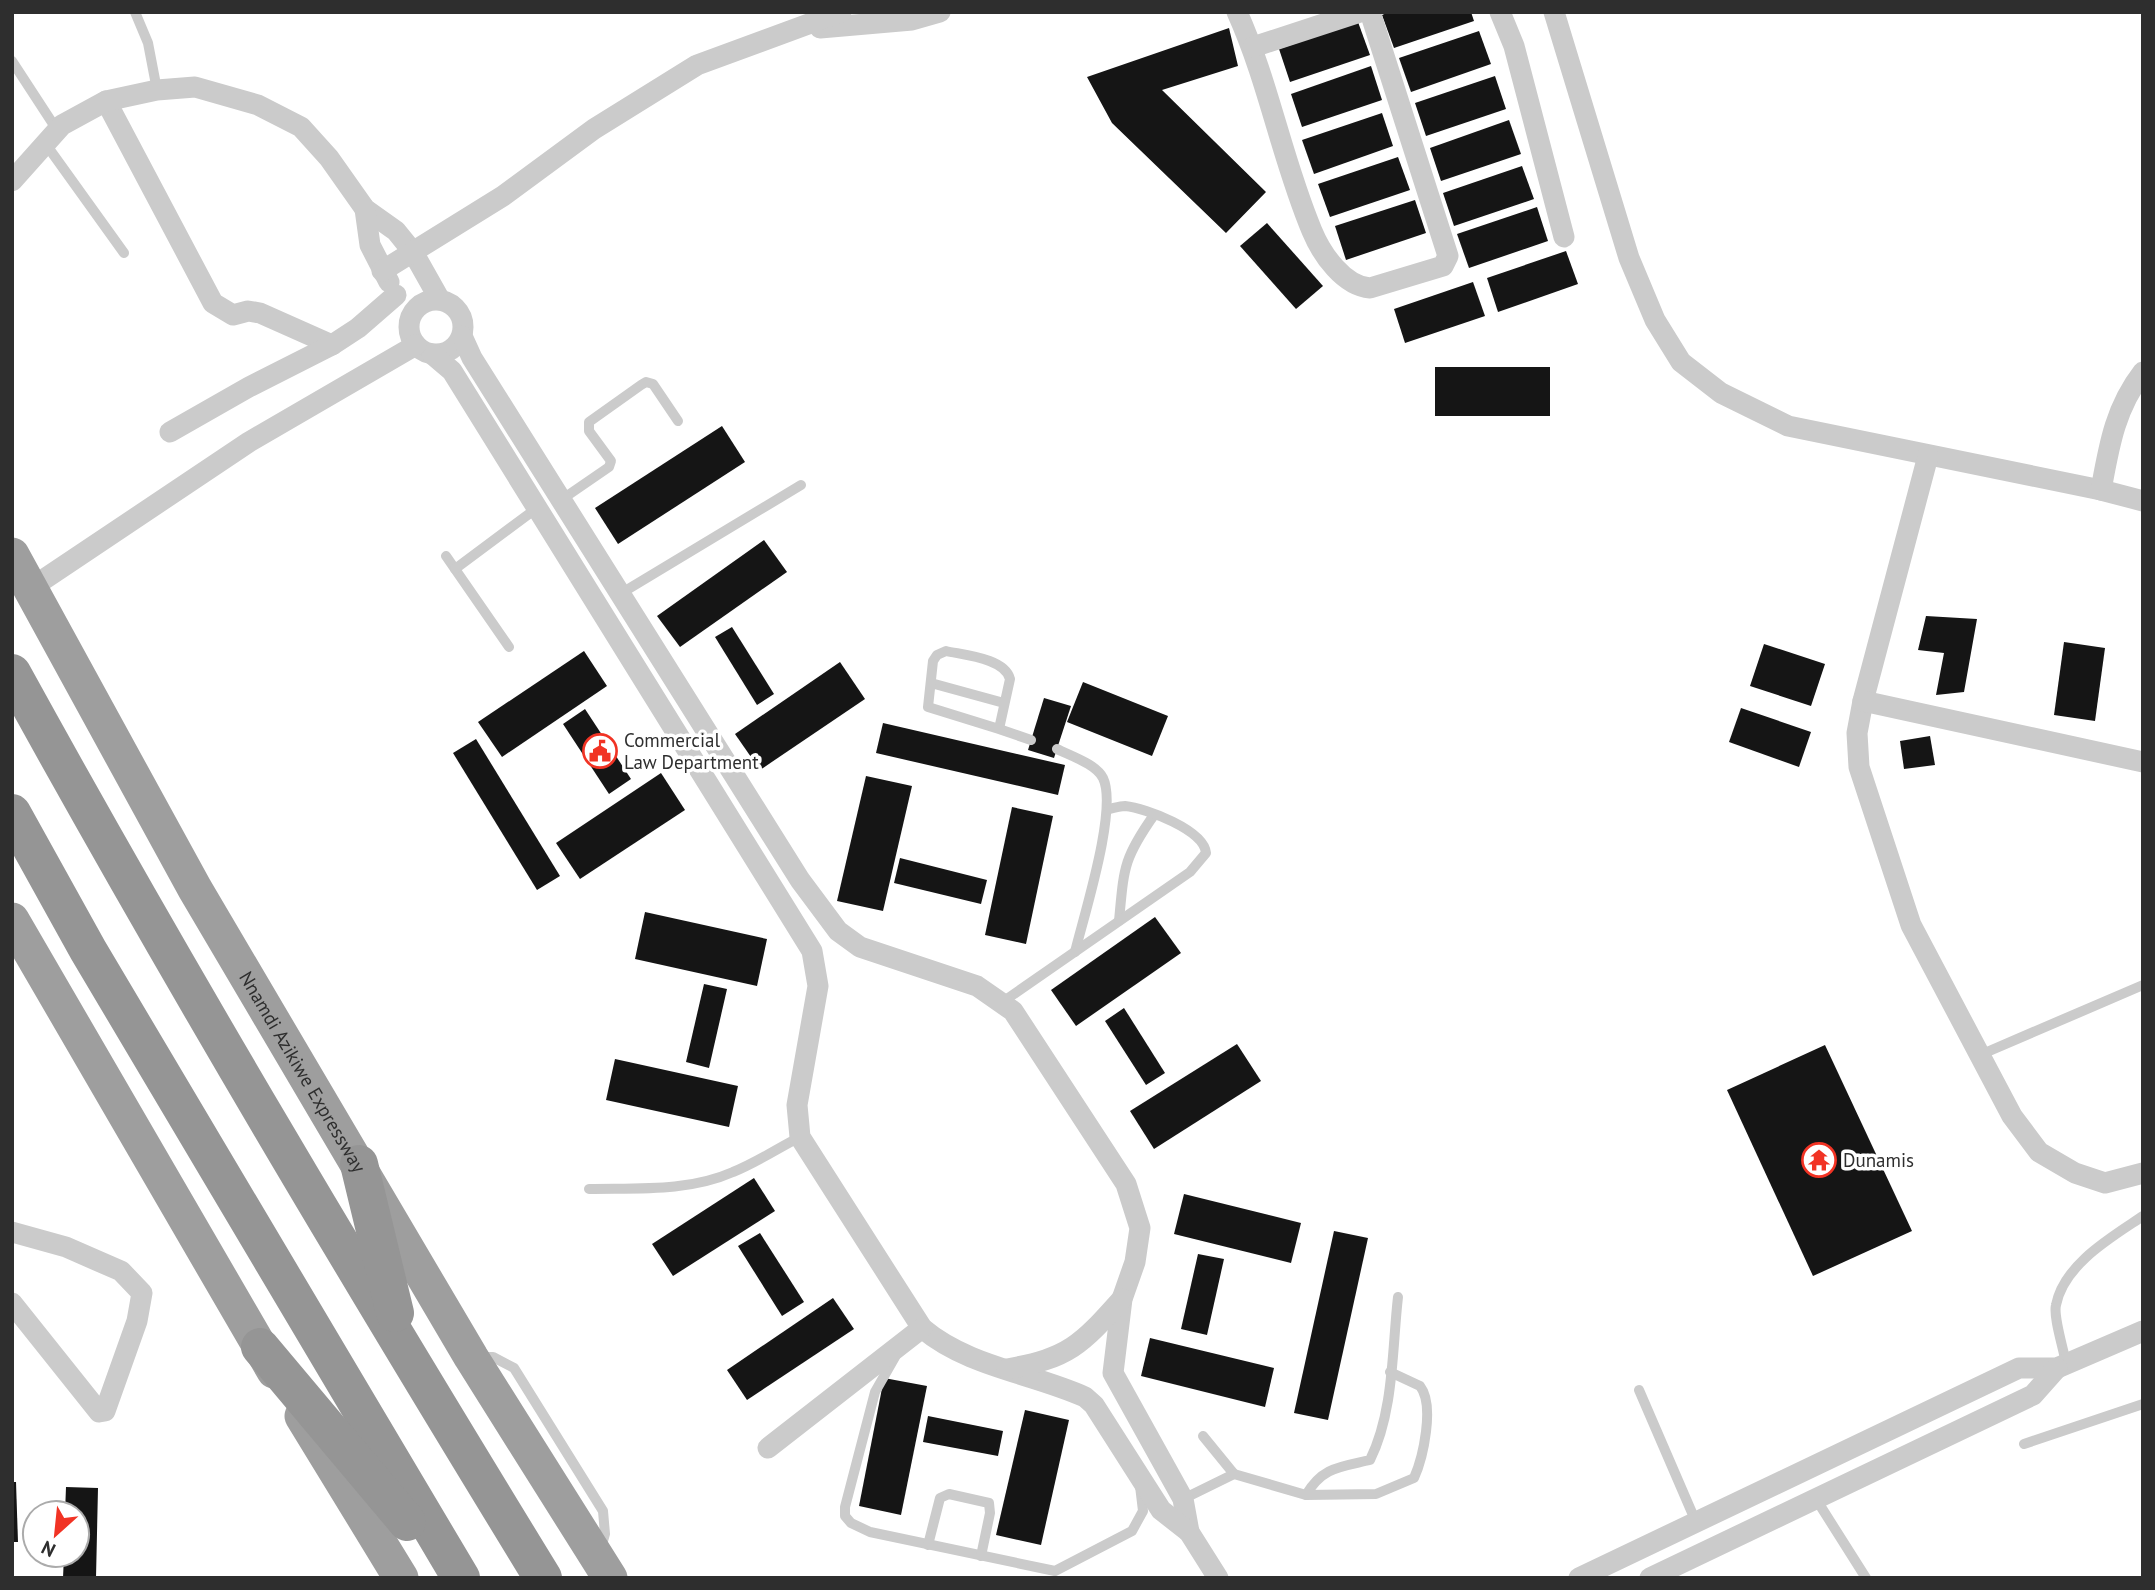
<svg xmlns="http://www.w3.org/2000/svg" width="2155" height="1590" viewBox="0 0 2155 1590" font-family="'PT Sans',sans-serif">
	<style>
		.building { fill: #151515 }
		.lines { fill: none; stroke-linecap: round; stroke-linejoin: round }
		.service { stroke: #cbcbcb; stroke-width: 10 }
		.minor { stroke: #cbcbcb; stroke-width: 21 }
		.trunk { stroke: #9e9e9e; stroke-width: 35 }
		.motorway { stroke: #959595; stroke-width: 38 }
		.labels { text-anchor: middle; dominant-baseline: central; stroke-width: 7; stroke-linejoin: round; paint-order: stroke }
		.poi-label { font-size: 19px; fill: #2e2e2e; stroke: #fff; text-anchor: start }
		.street-label { font-size: 19px; fill: #2e2e2e; stroke: #fff }
	</style>
	<rect width="100%" height="100%" fill="#fff"/>
	<!-- building -->
	<g class="building">
		<path d="M1389,12h82l3,9 -80,27 -12,-33z"/>
		<path d="M1358,22l12,33 -80,27 -11,-33z"/>
		<path d="M1229,28l9,38 -76,24 104,102 -40,41 -114,-110 -25,-46z"/>
		<path d="M1479,31l12,33 -80,28 -12,-34z"/>
		<path d="M1371,66l11,34 -80,27 -11,-33z"/>
		<path d="M1495,76l11,33 -80,27 -11,-33z"/>
		<path d="M1382,113l11,33 -79,28 -12,-34z"/>
		<path d="M1509,120l12,34 -80,27 -11,-33z"/>
		<path d="M1398,157l12,33 -80,27 -12,-33z"/>
		<path d="M1522,166l12,33 -80,27 -11,-33z"/>
		<path d="M1415,200l11,33 -80,27 -11,-34z"/>
		<path d="M1537,207l11,34 -79,27 -12,-34z"/>
		<path d="M1267,223l56,63 -27,23 -56,-63z"/>
		<path d="M1566,251l12,33 -80,28 -11,-34z"/>
		<path d="M1473,282l12,34 -80,27 -11,-34z"/>
		<rect x="1435" y="367" width="115" height="49"/>
		<path d="M722,426l23,36 -127,82 -23,-36z"/>
		<path d="M764,540l23,32 -107,75 -23,-31z"/>
		<path d="M1926,616l51,3 -13,73 -28,3 8,-42 -26,-3z"/>
		<path d="M732,627l42,67 -17,11 -42,-68z"/>
		<path d="M2064,642l41,6 -10,73 -41,-6z"/>
		<path d="M1764,644l61,20 -14,42 -61,-20z"/>
		<path d="M584,651l23,35 -105,71 -24,-35z"/>
		<path d="M840,662l25,37 -105,71 -25,-36z"/>
		<path d="M1083,682l85,34 -16,40 -85,-34z"/>
		<path d="M1044,698l27,8 -17,52 -26,-8z"/>
		<path d="M1741,708l70,24 -12,35 -70,-25z"/>
		<path d="M585,709l46,70 -22,15 -46,-70z"/>
		<path d="M883,723l182,42 -7,30 -182,-42z"/>
		<path d="M1930,736l5,29 -31,4 -4,-28z"/>
		<path d="M476,739l84,137 -23,14 -84,-137z"/>
		<path d="M661,773l24,37 -105,69 -24,-36z"/>
		<path d="M866,776l46,10 -29,125 -46,-10z"/>
		<path d="M1012,807l41,9 -27,128 -41,-9z"/>
		<path d="M900,858l87,22 -6,24 -87,-21z"/>
		<path d="M645,912l122,27 -10,47 -122,-27z"/>
		<path d="M1155,917l26,36 -105,73 -25,-36z"/>
		<path d="M704,984l23,5 -18,79 -23,-6z"/>
		<path d="M1124,1008l41,65 -19,12 -41,-64z"/>
		<path d="M1237,1044l24,37 -107,68 -24,-38z"/>
		<path d="M1825,1045l87,186 -99,45 -86,-186z"/>
		<path d="M615,1059l123,27 -9,41 -123,-27z"/>
		<path d="M754,1178l21,33 -102,65 -21,-32z"/>
		<path d="M1184,1194l117,29 -10,40 -117,-29z"/>
		<path d="M1334,1231l34,7 -40,182 -34,-7z"/>
		<path d="M760,1233l44,69 -22,14 -44,-70z"/>
		<path d="M1198,1254l26,5 -17,76 -26,-6z"/>
		<path d="M833,1298l21,31 -107,71 -20,-30z"/>
		<path d="M1150,1338l124,30 -9,39 -124,-31z"/>
		<path d="M884,1378l43,8 -26,129 -42,-9z"/>
		<path d="M1025,1410l44,10 -28,125 -45,-10z"/>
		<path d="M928,1416l75,15 -5,25 -75,-14z"/>
		<path d="M12,1482h4l2,60h-6z"/>
		<path d="M66,1487l32,1 -2,90h-33l1,-23h13v-42h-12z"/>
	</g>
	<g class="lines">
		<!-- service -->
		<g class="service">
			<path d="M135,12l13,31 9,47"/>
			<path d="M12,61l45,69"/>
			<path d="M45,143l79,110"/>
			<path d="M561,500l48,-33 2,-6 -22,-30v-9l52,-37 5,-3 7,2 25,37"/>
			<path d="M446,556l63,91"/>
			<path d="M455,569l82,-61"/>
			<path d="M620,594l181,-109"/>
			<path d="M931,683l73,20"/>
			<path d="M999,729l-71,-22 5,-46 4,-6 9,-4c17,4 59,7 64,28l-11,50 32,11"/>
			<path d="M1057,749c14,7 39,15 46,29 15,31 -19,137 -28,174"/>
			<path d="M1119,921c5,-53 4,-62 35,-106"/>
			<path d="M1001,1003l189,-131 16,-19c-2,-23 -60,-45 -81,-47 -5,0 -11,2 -16,3"/>
			<path d="M1980,1055l163,-70"/>
			<path d="M589,1189c48,-1 99,3 144,-17 23,-9 45,-24 67,-35"/>
			<path d="M477,1357h16l21,11 89,143 2,23 -4,14"/>
			<path d="M895,1357l-20,35 -30,115v9l6,7 19,9 185,39 77,-40 11,-20 -3,-25"/>
			<path d="M2066,1364c-2,-14 -13,-47 -10,-59 8,-41 56,-68 87,-89"/>
			<path d="M1639,1390l57,132"/>
			<path d="M1203,1436l31,38"/>
			<path d="M2024,1444l119,-40"/>
			<path d="M1306,1495c16,-28 34,-28 64,-35 24,-48 22,-111 28,-163"/>
			<path d="M1816,1499l50,79"/>
			<path d="M1179,1501l55,-27 72,21 70,-1 38,-16c9,-20 21,-73 6,-92l-30,-14"/>
			<path d="M928,1545l12,-47 9,-4 40,9 1,10 -9,43"/>
		</g>
		<!-- minor -->
		<g class="minor">
			<path d="M1237,12c32,71 45,148 75,219 10,24 32,55 58,57l73,-22 5,-10 -78,-244"/>
			<path d="M1500,12l14,34 50,191"/>
			<path d="M1554,12l75,246 26,62 26,42 40,31 67,33 313,64"/>
			<path d="M820,28l92,-8 28,-8"/>
			<path d="M1253,47l107,-35"/>
			<path d="M106,101l107,202 20,12 15,-4 12,2 72,32"/>
			<path d="M12,181l50,-56 44,-24 51,-11 38,-3 63,18 43,22 28,31 36,51 31,22 17,21 27,48"/>
			<path d="M365,209l5,36 19,37"/>
			<path d="M382,271l121,-75 91,-67 103,-64 144,-53"/>
			<circle cx="436" cy="327" r="27"/>
			<path d="M462,336l10,22 328,522 38,51 22,16 117,39 36,25 113,173 14,44 -5,34 -13,37 -9,74 70,126 6,33"/>
			<path d="M432,354l20,17 360,580 6,35 -21,119 3,32 122,191c46,39 110,45 163,69l9,8 67,105 28,22 29,46"/>
			<path d="M2143,372c-28,36 -34,74 -42,118l42,11"/>
			<path d="M170,432l79,-45 83,-42 26,-17 38,-33"/>
			<path d="M1928,456l-65,245 -6,32 2,34 52,158 101,191 27,36 36,21 30,10 38,-10"/>
			<path d="M31,588l218,-146 167,-97"/>
			<path d="M1863,701l280,61"/>
			<path d="M12,1232l54,15 55,24 21,22 -5,28 -32,90 -6,1 -87,-109"/>
			<path d="M1007,1369c62,-11 74,-24 115,-70"/>
			<path d="M768,1448l154,-120"/>
			<path d="M1579,1578l440,-210h38l86,-37"/>
			<path d="M1650,1578l383,-183 24,-27"/>
		</g>
		<!-- trunk -->
		<g class="trunk">
			<path id="s1" d="M12,555l183,334 276,468 139,221"/>
			<path d="M12,920l262,451"/>
			<path d="M302,1416l99,162"/>
		</g>
		<!-- motorway -->
		<g class="motorway">
			<path d="M12,673c169,307 348,606 531,905"/>
			<path d="M12,813l76,137 373,628"/>
			<path d="M359,1164l36,149"/>
			<path d="M260,1347l147,175"/>
		</g>
	</g>
	<!-- icons -->
	<defs>
		<g id="civic-ring" transform="scale(1.75)"><circle r="9.5" fill="#fff" stroke="#f13324" stroke-width="1.5"/><path d="M-.6-6.5H3V-4.5H.6V-3L4-1V1h2V6H-6V1h2V-1L-.6-3ZM-1.2 2.5V6h2.4V2.5Z" fill="#f13324"/></g>
		<g id="temple-ring" transform="scale(1.75)"><circle r="9.5" fill="#fff" stroke="#f13324" stroke-width="1.5"/><path d="M0-6L5-2H3V0L6.5 2.5H4V6H1.5V3h-3V6H-4V2.5H-6.5L-3 0V-2H-5Z" fill="#f13324"/></g>
	</defs>
	<g fill-rule="evenodd">
		<use href="#civic-ring" x="600" y="751"/>
		<use href="#temple-ring" x="1819" y="1160"/>
	</g>
	<g class="labels">
		<!-- poi labels -->
		<g class="poi-label">
			<text x="624" y="740">Commercial<tspan x="624" dy="22">Law Department</tspan></text>
			<text x="1843" y="1160">Dunamis</text>
		</g>
		<!-- street labels -->
		<g class="street-label">
			<text stroke="none"><textPath href="#s1" startOffset="593">Nnamdi Azikiwe Expressway</textPath></text>
		</g>
	</g>
	<!-- border -->
	<rect width="2155" height="1590" fill="none" stroke="#2e2e2e" stroke-width="28"/>
	<!-- north arrow -->
	<g transform="translate(56 1534) rotate(207)"><circle r="33" fill="#ffffff" stroke="#ababab" stroke-width="2"/>
	<path d="M0-5L12 26L0 18L-12 26Z" fill="#f13324"/>
	<text y="-10" font-size="19" font-weight="bold" text-anchor="middle" fill="#2e2e2e">N</text>
	</g>
</svg>
